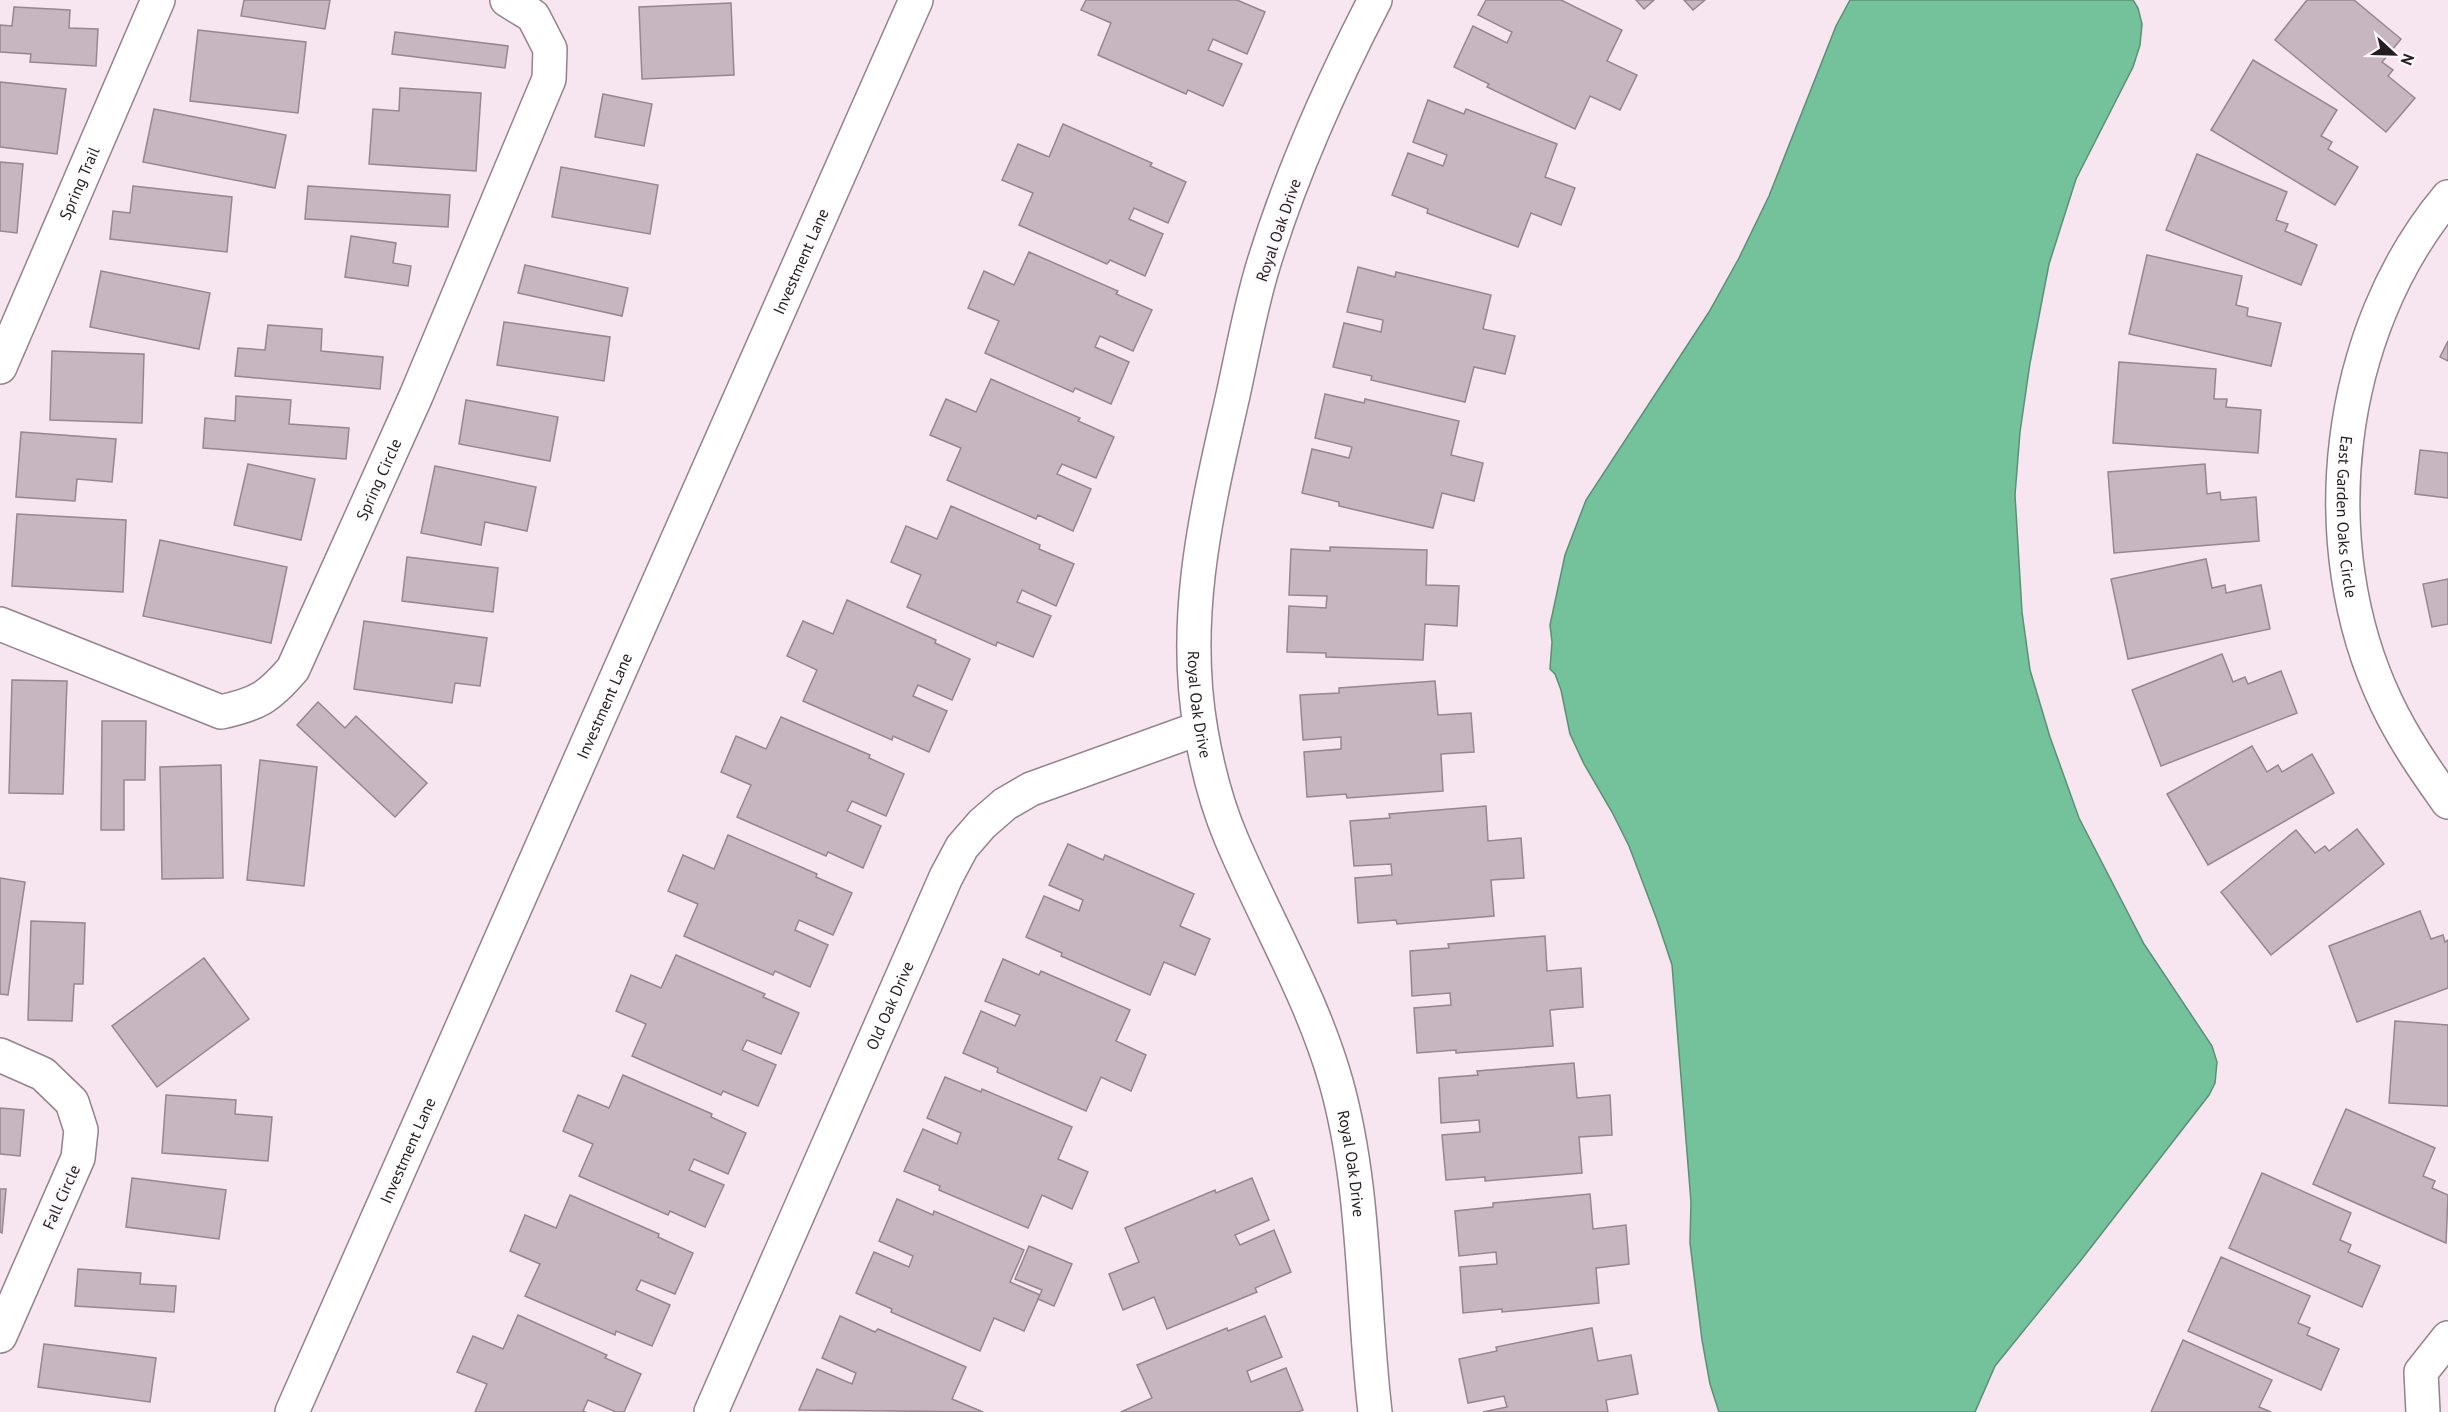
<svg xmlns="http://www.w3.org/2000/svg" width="2448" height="1412" viewBox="0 0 2448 1412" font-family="'PT Sans',sans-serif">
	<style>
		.water { fill: #74c29b; stroke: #5c9076; stroke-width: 1.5 }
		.building { fill: #c7b6c0; stroke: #968690; stroke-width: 1.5 }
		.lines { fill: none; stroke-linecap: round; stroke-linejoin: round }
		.street-casing { stroke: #93838c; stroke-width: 36 }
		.secondary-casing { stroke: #93838c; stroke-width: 36 }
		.street { stroke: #fff; stroke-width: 33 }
		.secondary { stroke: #fff; stroke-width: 33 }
		.labels { text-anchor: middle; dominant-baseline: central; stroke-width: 4.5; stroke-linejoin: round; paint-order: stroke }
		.street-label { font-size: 16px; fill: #231d20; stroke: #fdf6fa }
	</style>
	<rect width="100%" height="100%" fill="#f7e5f0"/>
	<!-- water -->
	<path class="water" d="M1850,0h283l5,8 4,16 -2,21 -7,22 -57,112 -27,85 -19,99 -10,69 -5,63 7,117 8,58 20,67 29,81 65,126 68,102 5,16 -2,21 -6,12 -128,165 -86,106 -20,46h-256l-9,-28 -8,-44 -12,-97 1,-41 -19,-237 -15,-45 -28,-74 -17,-34 -28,-48 -14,-30 -9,-44 -6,-16 -5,-5 2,-27 -2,-17 15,-70 21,-55 123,-188 30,-54 30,-62 67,-170z"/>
	<!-- building -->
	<g class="building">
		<path d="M244,0h86l-5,29 -84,-13z"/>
		<path d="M1086,0h151l28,12 -18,42 -34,-15 -5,11 34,14 -19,42 -35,-16 -2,4 -88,-39 13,-32 -30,-13z"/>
		<path d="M1486,0h75l61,30 -15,31 30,14 -17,35 -30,-14 -15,33 -88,-42 2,-3 -35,-17 19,-41 34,17 5,-11 -34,-17z"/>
		<path d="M1636,0h18l-10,9z"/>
		<path d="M1684,0h21l-12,10z"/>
		<path d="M2307,0h47l47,39 -19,23 11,8 -5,6 27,22 -29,34 -111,-92z"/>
		<path d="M731,3l3,72 -92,4 -3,-72z"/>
		<path d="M14,7l56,3 -1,18 29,1 -2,37 -66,-4 1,-8 -31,-2v-27l12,1z"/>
		<path d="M198,30l108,12 -8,71 -108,-12z"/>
		<path d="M395,32l113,14 -3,22 -113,-14z"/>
		<path d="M2253,60l84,50 -16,26 11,6 -4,7 30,18 -23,38 -124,-75z"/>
		<path d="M0,82l66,7 -9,65 -57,-7z"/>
		<path d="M400,88l81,5 -5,78 -107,-7 4,-55 26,2z"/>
		<path d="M603,94l49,10 -8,42 -49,-9z"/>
		<path d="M1428,100l36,14 2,-5 91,35 -12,33 30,11 -14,37 -30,-12 -13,34 -91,-34 1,-4 -36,-14 16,-42 35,13 4,-11 -34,-13z"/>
		<path d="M154,109l132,26 -11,53 -132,-26z"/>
		<path d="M1063,124l89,39 -2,3 36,16 -18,41 -34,-15 -5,11 34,15 -18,42 -35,-16 -3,4 -88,-39 14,-32 -31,-13 16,-36 31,13z"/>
		<path d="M2197,154l90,38 -11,28 12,4 -3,7 32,14 -16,40 -135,-55z"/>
		<path d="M0,162l23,2 -6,69 -17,-2z"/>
		<path d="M561,167l97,18 -8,49 -98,-17z"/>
		<path d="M133,186l99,11 -5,55 -117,-13 3,-28 17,2z"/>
		<path d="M308,186l142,9 -2,32 -143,-8z"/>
		<path d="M351,236l45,7 -3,20 18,3 -3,20 -63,-9z"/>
		<path d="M1029,252l89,39 -2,3 36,16 -19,41 -33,-15 -5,11 34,15 -18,42 -36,-16 -2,4 -88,-39 14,-32 -31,-13 16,-37 30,14z"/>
		<path d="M2147,255l95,21 -6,29 12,3 -1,8 34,7 -10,43 -142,-32z"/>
		<path d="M525,265l103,23 -6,28 -104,-23z"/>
		<path d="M1358,267l37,10 1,-5 95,23 -8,34 32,7 -10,38 -31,-7 -9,35 -94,-22 1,-4 -39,-9 11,-44 37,9 2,-12 -36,-8z"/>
		<path d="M101,271l109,22 -11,56 -109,-22z"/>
		<path d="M504,322l106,15 -6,44 -107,-16z"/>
		<path d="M268,325l54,4 -1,22 62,6 -3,32 -145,-13 3,-28 27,2z"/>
		<path d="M2448,341v20l-8,-4z"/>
		<path d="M52,351l92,3 -2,69 -92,-3z"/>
		<path d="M2119,362l97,7 -2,30h13l-1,8 35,3 -3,43 -145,-10z"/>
		<path d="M991,379l89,39 -2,3 36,16 -18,41 -34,-14 -5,10 34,15 -18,42 -35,-16 -2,4 -89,-39 14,-32 -31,-13 16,-36 30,13z"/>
		<path d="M1325,394l39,9 1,-4 94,22 -8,34 32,8 -9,38 -32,-8 -9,35 -94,-22v-4l-37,-9 10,-44 37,9 3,-11 -37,-9z"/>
		<path d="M236,396l55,4 -2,24 60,4 -3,31 -143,-11 2,-30 30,3z"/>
		<path d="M466,400l92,17 -8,44 -91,-17z"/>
		<path d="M21,432l95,7 -4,43 -35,-3 -2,22 -59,-4z"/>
		<path d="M2420,450l28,3v45l-33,-4z"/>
		<path d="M248,464l67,15 -14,61 -67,-15z"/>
		<path d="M2205,464l2,30 13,-2 1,8 35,-3 3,44 -145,12 -6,-81z"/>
		<path d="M435,466l101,21 -9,44 -42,-9 -4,23 -60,-12z"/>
		<path d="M951,506l89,39 -1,4 35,15 -18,42 -34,-16 -5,12 34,14 -18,41 -36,-15 -1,4 -89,-39 14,-32 -30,-13 15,-36 31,13z"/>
		<path d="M17,514l109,6 -3,72 -111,-6z"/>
		<path d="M160,540l127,27 -16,76 -128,-27z"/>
		<path d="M1330,547l97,3 -1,35 33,1 -2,40 -32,-2 -2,36 -97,-3v-4l-39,-1 2,-46 37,2 1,-12 -38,-1 2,-46 39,2z"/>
		<path d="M407,557l91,11 -5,44 -91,-11z"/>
		<path d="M2206,559l6,29 13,-3 1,8 35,-8 9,44 -142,30 -17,-80z"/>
		<path d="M2448,579v45l-16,3 -9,-43z"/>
		<path d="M847,600l89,40 -1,3 35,16 -18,41 -34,-15 -5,11 34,15 -18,41 -36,-16 -1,4 -89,-39 14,-31 -30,-14 16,-35 30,13z"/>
		<path d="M364,621l123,17 -7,48 -25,-3 -3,20 -98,-14z"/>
		<path d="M2222,654l11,28 12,-5 3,7 33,-13 16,42 -136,53 -29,-76z"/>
		<path d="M12,680l55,1 -4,113 -54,-1z"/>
		<path d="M1435,681l3,34 33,-2 3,39 -33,2 2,37 -96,7 -1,-4 -39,3 -3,-45 37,-3v-12l-38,3 -3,-45 39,-2v-5z"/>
		<path d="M318,702l27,26 11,-12 71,67 -32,34 -98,-92z"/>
		<path d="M781,717l89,38 -1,3 35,16 -18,42 -34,-15 -5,10 34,15 -18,42 -35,-16 -2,4 -89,-39 14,-32 -30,-13 15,-36 30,13z"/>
		<path d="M102,721h44l-1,59h-21v50h-23z"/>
		<path d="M2252,746l15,26 11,-7 4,7 30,-18 22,39 -126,72 -41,-71z"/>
		<path d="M260,760l57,7 -13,119 -57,-6z"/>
		<path d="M221,765l2,113 -61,1 -2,-112z"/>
		<path d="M1486,806l2,35 33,-3 3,40 -33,2 3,36 -97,8 -1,-4 -38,3 -3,-45 37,-3 -1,-11 -37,2 -4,-45 40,-3 -1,-4z"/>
		<path d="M2357,829l27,35 -113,91 -50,-63 75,-62 19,23 10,-7 4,5z"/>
		<path d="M728,835l89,39 -1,3 36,16 -19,42 -34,-15 -4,10 33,15 -18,42 -35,-16 -2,4 -89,-39 14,-32 -30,-13 15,-36 31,14z"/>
		<path d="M1068,844l35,16 2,-5 89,39 -14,32 30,13 -15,36 -31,-13 -14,33 -89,-39 1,-3 -36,-16 18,-41 35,15 4,-11 -34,-15z"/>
		<path d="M0,878l25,4 -17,113 -8,-1z"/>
		<path d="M2420,911l11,28 12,-4 2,7 3,-2v48l-91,34 -28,-76z"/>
		<path d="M31,921l54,2 -2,61h-9l-2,37 -44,-1z"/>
		<path d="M1545,936l2,35 34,-3 2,39 -33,3 3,36 -97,7v-3l-39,3 -3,-45 37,-3 -1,-12 -38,3 -2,-45 39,-3 -1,-4z"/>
		<path d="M676,955l89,39 -2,3 36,16 -18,41 -34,-14 -5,10 34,15 -18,41 -35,-15 -2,4 -89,-39 14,-32 -30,-13 15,-36 30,13z"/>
		<path d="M204,958l45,61 -92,68 -45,-61z"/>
		<path d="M1003,959l36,16 2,-4 89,39 -14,31 30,14 -15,36 -30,-14 -15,34 -89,-39 1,-4 -35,-15 18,-42 34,15 5,-11 -35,-14z"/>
		<path d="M2395,1021l53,4v81l-59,-3z"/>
		<path d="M1574,1063l3,35 33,-3 2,40 -33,2 3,36 -97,8v-4l-39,3 -4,-45 38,-3 -1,-12 -38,3 -2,-45 39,-3 -1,-4z"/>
		<path d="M623,1075l89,39 -1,3 35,16 -18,41 -34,-15 -5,11 35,15 -19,42 -35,-16 -2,4 -89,-39 14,-32 -30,-13 15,-36 31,13z"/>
		<path d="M945,1077l36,15 1,-3 90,38 -14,32 30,13 -16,37 -30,-14 -14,33 -89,-38 1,-4 -36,-15 19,-42 34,15 4,-11 -34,-15z"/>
		<path d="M166,1095l70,5 -1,14 37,3 -4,44 -106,-8z"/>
		<path d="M0,1108l24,2 -4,46 -20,-2z"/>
		<path d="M2346,1109l89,39 -12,28 12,5 -3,7 16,7 -2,48 -133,-59z"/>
		<path d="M2262,1173l89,40 -11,27 11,5 -3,7 32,14 -18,41 -133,-59z"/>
		<path d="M132,1178l94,12 -7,49 -93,-12z"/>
		<path d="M1252,1178l17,42 -34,15 5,10 34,-15 17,42 -36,16 2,4 -90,37 -13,-32 -31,13 -14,-36 30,-12 -14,-34 90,-38 1,3z"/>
		<path d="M0,1189h6l-4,44 -2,-1z"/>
		<path d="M1590,1194l3,35 33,-4 3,39 -33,4 3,35 -97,9v-3l-39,4 -3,-46 37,-3 -1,-12 -37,4 -4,-45 38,-4v-4z"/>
		<path d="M570,1195l89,39 -1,3 35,16 -18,41 -34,-14 -5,10 34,15 -18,41 -36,-15 -1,4 -90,-39 15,-32 -30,-13 15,-36 31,13z"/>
		<path d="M897,1199l36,16 1,-4 90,39 -14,32 30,13 -16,36 -30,-13 -14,33 -89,-39 1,-3 -36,-16 18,-41 35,15 4,-11 -34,-15z"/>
		<path d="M1029,1246l43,18 -18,42 -16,-7 4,-9 -27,-11z"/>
		<path d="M2221,1257l89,39 -12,27 12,5 -3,7 32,14 -18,41 -133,-59z"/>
		<path d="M78,1269l63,4 -1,11 36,2 -2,26 -99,-6z"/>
		<path d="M518,1315l89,40 -2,3 36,16 -17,38h-8l-28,-12 -5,11 3,1h-111l12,-28 -30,-12 16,-36 30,13z"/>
		<path d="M840,1316l35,16 3,-3 88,38 -14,32 31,13 -184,-2 18,-41 35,15 4,-11 -34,-15z"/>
		<path d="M1265,1316l17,41 -35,14 4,11 35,-14 17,42 -5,2h-177l31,-14 -15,-33 90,-37 1,3z"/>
		<path d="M1592,1328l6,33 33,-6 7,39 -32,6 2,12h-125l24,-5 -3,-11 -36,7 -9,-44 38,-8 -1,-4z"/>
		<path d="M2183,1340l89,40 -13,27 12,5h-120z"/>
		<path d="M44,1344l112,14 -6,44 -112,-15z"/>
	</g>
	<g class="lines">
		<!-- street casing -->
		<g class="street-casing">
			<g id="street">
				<path id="s1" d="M1375,0c-44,85 -84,174 -112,266 -15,49 -23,101 -35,151 -24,105 -46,206 -27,314 6,35 16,74 30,107 34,81 81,159 105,244 30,107 26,220 39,330"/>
				<path id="s2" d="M2448,197c-113,135 -137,347 -62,505 17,36 39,68 62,100"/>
				<path id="s3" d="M0,367l158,-367"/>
				<path id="s4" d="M0,624l221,88c37,-8 48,-15 72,-43l123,-273 133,-317 1,-30 -17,-33 -26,-16"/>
				<path d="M0,1055l43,19 29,28 9,28 -3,28 -78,178"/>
				<path id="s5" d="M711,1412l235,-535 16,-30 20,-23 23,-20 26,-15 169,-61"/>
				<path d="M2423,1412l-2,-40 27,-34"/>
			</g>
		</g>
		<!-- secondary casing -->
		<g class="secondary-casing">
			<g id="secondary">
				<path id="s6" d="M292,1412l624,-1412"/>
			</g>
		</g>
		<!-- street -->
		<use href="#street" class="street"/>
		<!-- secondary -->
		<use href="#secondary" class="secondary"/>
	</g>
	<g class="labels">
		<!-- street labels -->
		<g class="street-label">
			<text stroke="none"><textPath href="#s3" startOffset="200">Spring Trail</textPath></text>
			<text transform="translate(1278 230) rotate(-71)">Royal Oak Drive</text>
			<text stroke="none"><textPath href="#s6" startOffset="1258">Investment Lane</textPath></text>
			<text stroke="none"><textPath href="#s4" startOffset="532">Spring Circle</textPath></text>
			<text stroke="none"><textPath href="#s2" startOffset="344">East Garden Oaks Circle</textPath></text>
			<text stroke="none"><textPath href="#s1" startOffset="735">Royal Oak Drive</textPath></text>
			<text stroke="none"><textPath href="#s6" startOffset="772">Investment Lane</textPath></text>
			<text stroke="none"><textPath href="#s5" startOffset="444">Old Oak Drive</textPath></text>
			<text stroke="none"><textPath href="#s6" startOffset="286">Investment Lane</textPath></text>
			<text stroke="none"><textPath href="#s1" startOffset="1222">Royal Oak Drive</textPath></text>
			<text transform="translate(61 1197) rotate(-66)">Fall Circle</text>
		</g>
	</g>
	<!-- north arrow -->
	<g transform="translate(2394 54) rotate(112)" stroke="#fdf6fa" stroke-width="4.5" paint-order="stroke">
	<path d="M0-4.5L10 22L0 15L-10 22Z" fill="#231d20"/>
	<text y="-9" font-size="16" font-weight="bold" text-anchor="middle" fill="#231d20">N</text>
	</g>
</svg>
